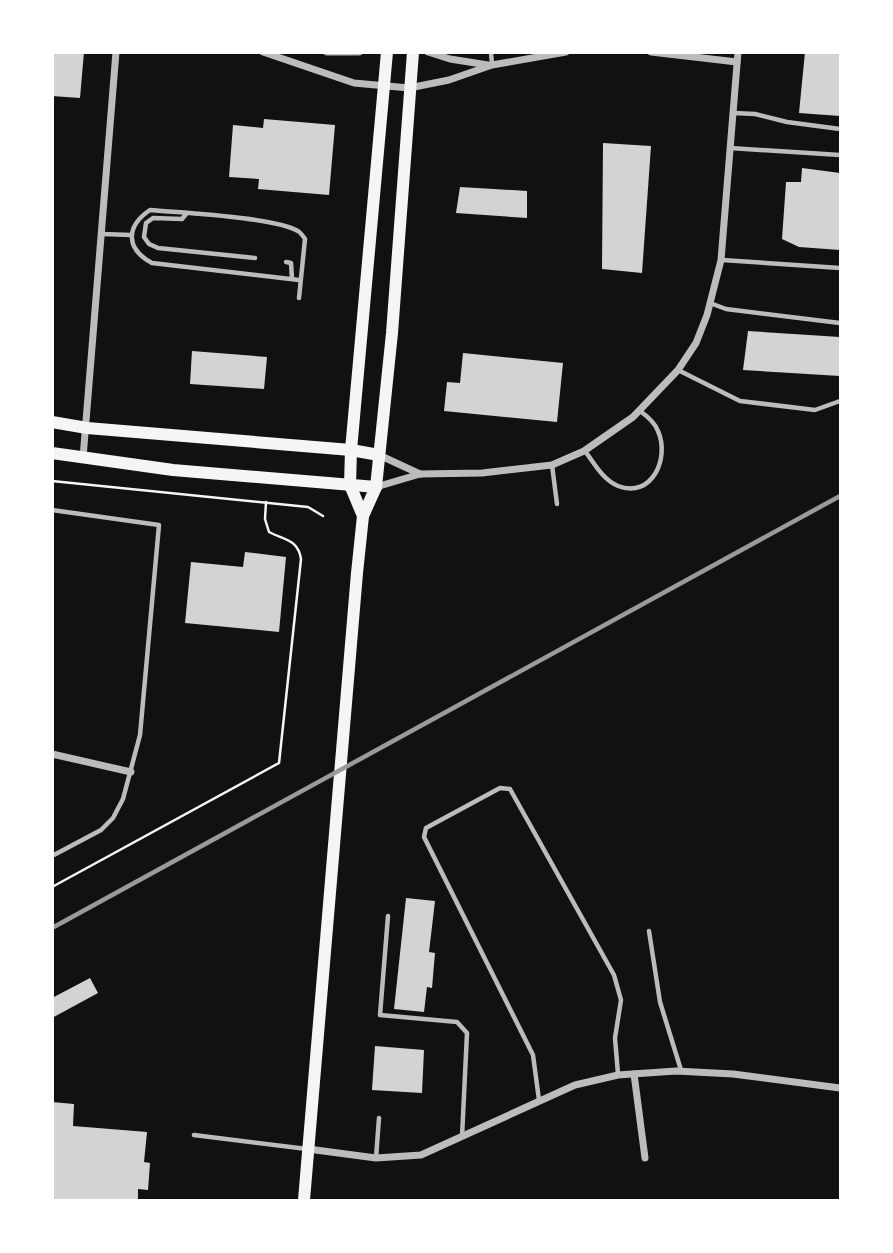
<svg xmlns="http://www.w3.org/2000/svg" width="893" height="1253" viewBox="0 0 893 1253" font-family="Inter,sans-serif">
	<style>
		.building { fill: #d3d3d3 }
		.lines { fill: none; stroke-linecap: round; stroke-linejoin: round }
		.path { stroke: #f5f5f5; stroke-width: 2.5 }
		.service { stroke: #bcbcbc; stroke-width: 4.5 }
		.minor { stroke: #bcbcbc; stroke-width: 7 }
		.secondary { stroke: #f5f5f5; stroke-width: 12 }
		.primary { stroke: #f5f5f5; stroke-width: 12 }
		.rail { stroke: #9a9a9a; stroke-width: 4.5 }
	</style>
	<rect width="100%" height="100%" fill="#111"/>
	<!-- building -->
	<g class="building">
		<path d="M52,52h32l-4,46 -28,-2z"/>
		<path d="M805,52h35v64l-41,-3z"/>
		<path d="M264,119l71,6 -6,70 -71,-6 1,-10 -30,-2 4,-52 30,3z"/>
		<path d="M603,143l48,3 -9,127 -40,-4z"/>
		<path d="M802,168l38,5v77l-41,-3 -17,-8 4,-57h15z"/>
		<path d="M460,187l67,4v27l-71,-5z"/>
		<path d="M748,331l92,6v39l-97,-6z"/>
		<path d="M192,351l75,6 -3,32 -74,-5z"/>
		<path d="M463,353l100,10 -6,59 -113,-11 3,-29 13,1z"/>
		<path d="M245,552l41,5 -7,75 -94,-9 6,-61 52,5z"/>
		<path d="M406,898l29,3 -6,51 6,1 -3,35 -5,-1 -3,25 -30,-3z"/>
		<path d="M90,978l8,15 -46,25v-20z"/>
		<path d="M375,1046l49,4 -2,43 -50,-3z"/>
		<path d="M52,1102l22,2 -1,22 74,6 -3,30 6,1 -2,27 -10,-1v11h-86z"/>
	</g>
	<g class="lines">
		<!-- path -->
		<g class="path">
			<path d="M52,481l256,26 15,9"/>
			<path d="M52,887l227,-124 22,-204c-3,-20 -17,-19 -32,-27l-4,-13 1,-17"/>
		</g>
		<!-- service -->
		<g class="service">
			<path d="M491,52l1,13"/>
			<path d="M733,113l22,1 32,8 53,7"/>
			<path d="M730,148l110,7"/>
			<path d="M186,214l-4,5 -29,-1 -7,5 -2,14 5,7 9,4 97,10"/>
			<path d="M102,234l29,1"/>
			<path d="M722,260l118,8"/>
			<path d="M286,262l5,1 1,16"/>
			<path d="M299,298l6,-59c-2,-3 -4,-6 -7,-8 -25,-14 -116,-18 -148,-21 -25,17 -24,39 2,53l147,17"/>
			<path d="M710,303l16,6 114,14"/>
			<path d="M678,370l62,31 75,9 25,-9"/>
			<path d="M585,451c9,12 18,29 33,35 34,13 52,-28 40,-55 -3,-8 -11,-15 -18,-20"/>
			<path d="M552,465l5,39"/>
			<path d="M52,510l107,15 -19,210 -17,64 -10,19 -12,12 -49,26"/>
			<path d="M388,916l-8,99 77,7 10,11 -5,104"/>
			<path d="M649,931l11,71 21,68"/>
			<path d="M539,1100l-6,-45 -109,-218 2,-9 74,-40 10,1 104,186 7,25 -6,38 3,36"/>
			<path d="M194,1135l113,14"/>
			<path d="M376,1158l3,-40"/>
		</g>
		<!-- minor -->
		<g class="minor">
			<path d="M263,52l91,31 55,5 40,-8 43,-15 74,-13"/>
			<path d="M327,52h32"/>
			<path d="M428,52l22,7 38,6"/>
			<path d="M651,52l86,10"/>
			<path d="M379,455l41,19"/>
			<path d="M83,458l33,-406"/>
			<path d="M376,487l44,-13 62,-1 70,-8 32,-14 49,-34 45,-47 18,-27 11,-28 14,-55 17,-208"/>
			<path d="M52,754l79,18"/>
			<path d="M634,1074l11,84"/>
			<path d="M308,1149l68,9 45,-3 154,-70 43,-10 58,-4 57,3 107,14"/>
		</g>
		<!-- secondary -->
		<g class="secondary">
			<path d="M52,422l35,6 264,22 28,5"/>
			<path d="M52,453l121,17 203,17"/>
		</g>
		<!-- primary -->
		<g class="primary">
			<path d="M363,516l-13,-31 1,-35 36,-398"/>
			<path d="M304,1200l53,-627 6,-57 13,-29 16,-154 21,-281"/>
		</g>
		<!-- rail -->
		<path class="rail" d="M52,928l788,-432"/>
	</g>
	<!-- border -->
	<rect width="893" height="1253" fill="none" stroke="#ffffff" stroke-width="108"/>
</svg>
